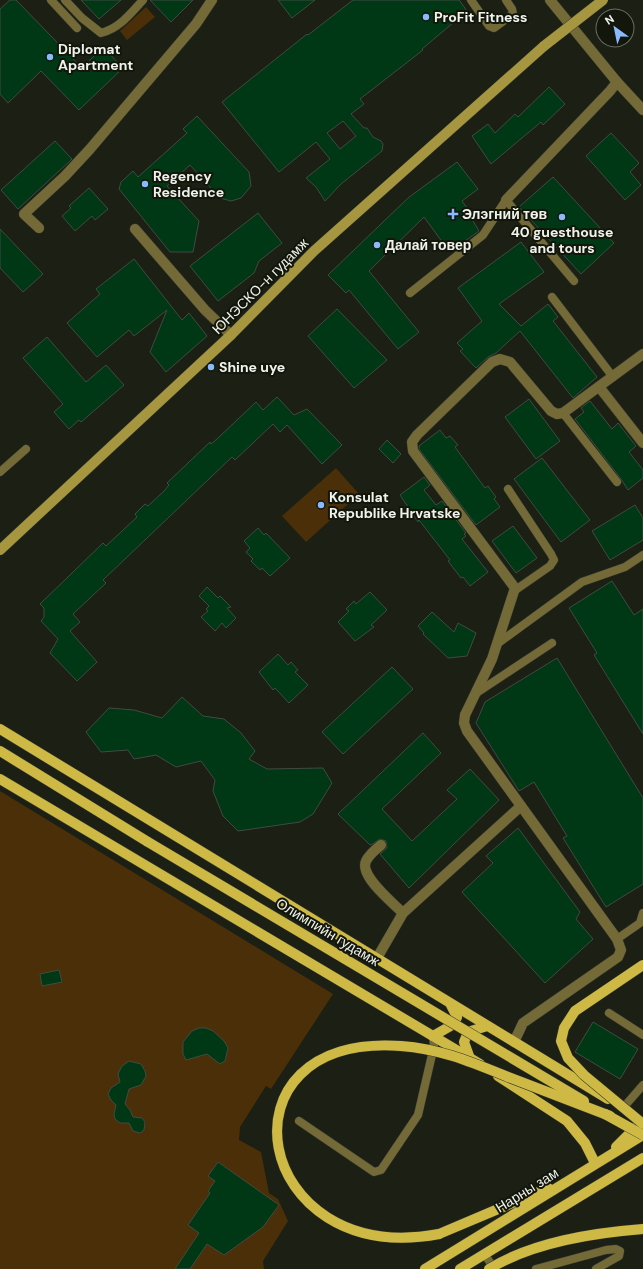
<svg xmlns="http://www.w3.org/2000/svg" width="643" height="1269" viewBox="0 0 643 1269" font-family="'DM Sans',sans-serif">
	<style>
		.green { fill: #4a2f08 }
		.building { fill: #003715; stroke: #404b42; fill-rule: evenodd }
		.lines { fill: none; stroke-linecap: round; stroke-linejoin: round }
		.service-casing { stroke: #35382e; stroke-width: 9 }
		.minor-casing { stroke: #35382e; stroke-width: 11 }
		.tertiary-casing { stroke: #35382e; stroke-width: 11 }
		.secondary-casing { stroke: #35382e; stroke-width: 11 }
		.primary-casing { stroke: #35382e; stroke-width: 11 }
		.service { stroke: #746a37; stroke-width: 8 }
		.minor { stroke: #746a37; stroke-width: 10 }
		.tertiary { stroke: #746a37; stroke-width: 10 }
		.secondary { stroke: #a79640; stroke-width: 10 }
		.primary { stroke: #cfb945; stroke-width: 10 }
		.secondary-bridge-casing { stroke: #35382e; stroke-width: 11; stroke-linecap: butt }
		.primary-bridge-casing { stroke: #35382e; stroke-width: 11; stroke-linecap: butt }
		.secondary-bridge { stroke: #a79640; stroke-width: 10 }
		.primary-bridge { stroke: #cfb945; stroke-width: 10 }
		.poi-dot { fill: #88bafc; stroke: #12160b; stroke-width: 1.5 }
		.labels { text-anchor: middle; dominant-baseline: central; stroke-width: 4; stroke-linejoin: round; paint-order: stroke }
		.poi-label { font-size: 14px; font-weight: bold; fill: #f0f3eb; stroke: #12160b; text-anchor: start }
		.street-label { font-size: 14px; fill: #f0f3eb; stroke: #12160b }
	</style>
	<rect width="100%" height="100%" fill="#1b1f14"/>
	<!-- green -->
	<g class="green">
		<path d="M146,7l9,10 -28,23 -7,-9z"/>
		<path d="M336,468l23,26 -53,48 -24,-26z"/>
		<path d="M0,791l333,203 -62,95 -5,-3 -26,41 -1,13 22,12 8,41 9,6 10,22 -25,40 1,8h-264z"/>
	</g>
	<!-- building -->
	<g class="building">
		<path d="M10,0h6l66,68 21,-21 20,21 -44,42 -38,-39 -33,32 -8,-9v-85z"/>
		<path d="M81,0h40l-22,19z"/>
		<path d="M150,0h43l-22,22z"/>
		<path d="M278,0h37l-23,18z"/>
		<path d="M353,0h106l8,11 -45,38 1,1 -63,49 4,5 -13,10 13,14h3l6,9 8,4 2,3 -1,7 -41,33 -16,17 -9,-14 -10,-9 24,-19 -14,-17 -37,30 -57,-70 85,-68 1,1zM343,121l13,15 -16,13 -13,-16z"/>
		<path d="M549,87l16,17 -22,21 -2,-3 -50,42 -19,-28 16,-12 7,9 20,-19 3,3z"/>
		<path d="M197,116l52,56 2,14 -10,12 -10,3 -11,-3 -30,-33 -23,21 32,35 -6,31h-23l-51,-63 2,-7 12,-11 5,6 49,-44 -4,-4z"/>
		<path d="M611,133l28,30 -9,9 11,13 -16,15 -39,-44z"/>
		<path d="M55,141l17,18 -54,50 -17,-19z"/>
		<path d="M457,162l21,27 -16,12 13,18 -2,2 6,10 -28,20 -7,-9 -1,1 -19,-26 -55,54 50,61 -21,17 -49,-59 -3,3 -18,-18 80,-77z"/>
		<path d="M553,177l61,66 -33,31 -62,-67z"/>
		<path d="M89,188l19,21 -13,11 -3,-4 -17,15 -13,-15 9,-8 -2,-2z"/>
		<path d="M258,213l24,30 -23,18 -5,12 -36,28 -28,-35z"/>
		<path d="M0,229l43,45 -20,18 -23,-24z"/>
		<path d="M521,242l23,30 -45,32 22,22 27,-22 10,13 -5,4 44,56 -24,21 -53,-67 -24,22 -8,4 -12,11 -16,-17 3,-2 -6,-6 25,-22 -24,-33z"/>
		<path d="M134,259l48,61 7,-7 18,23 -41,36 -16,-20 17,-42 -33,26 -5,-6 -32,27 -30,-34 33,-29 -4,-5z"/>
		<path d="M337,309l50,51 -33,28 -46,-52z"/>
		<path d="M47,337l39,45 20,-17 18,20 -43,37 -2,-2 -10,9 -15,-17 9,-8 -40,-46z"/>
		<path d="M277,397l17,18 13,-6 35,36 -20,19 -35,-39 -7,7 -7,-8 -38,36 -3,-3 -129,123 3,3 -33,31 7,8 -10,9 27,31 -20,19 -27,-28 8,-14 -17,-18 3,-4v-9l-4,-4 63,-61 3,3 31,-29 -2,-3 10,-10 3,2 16,-15 5,-6 -2,-2 43,-41 1,2 6,-5 39,-37 7,8z"/>
		<path d="M529,399l31,42 -24,18 -31,-42z"/>
		<path d="M590,401l22,28 6,-6 18,23 -7,6 14,18v8l-15,12 -7,-11 -46,-60 9,-7 -3,-4z"/>
		<path d="M440,430l6,8 4,-2 8,9 -3,2 30,41 3,-2 8,11 -2,2 6,8 -24,18 -57,-76v-3z"/>
		<path d="M387,440l14,14 -8,9 -14,-14z"/>
		<path d="M542,458l48,62 -29,22 -47,-63z"/>
		<path d="M424,477l6,8 -6,5 12,15 6,-4 24,32 -2,1 2,2 -4,3 26,33 -18,14 -7,-9 -2,1 -13,-17 2,-1 -31,-40 -1,2 -18,-27z"/>
		<path d="M635,505l8,13v22l-33,20 -18,-29z"/>
		<path d="M513,526l24,32 -21,15 -24,-32z"/>
		<path d="M258,528l6,7 2,-2 24,25 -20,18 -8,-8 -2,2 -9,-9 2,-2 -7,-7 4,-4 -6,-7z"/>
		<path d="M612,581l22,34 9,-6v125l-49,-79 3,-2 -28,-45z"/>
		<path d="M207,587l11,11 2,-2 11,11 -4,1 9,10 -10,10 -4,-5 -7,8 -14,-14 7,-6 -2,-2 3,-3 -10,-10z"/>
		<path d="M370,592l17,18 -16,15 3,2 -19,14 -17,-19 11,-11 -3,-2 8,-8 2,3z"/>
		<path d="M432,612l22,20 4,-9 18,10 -9,23 -19,2 -25,-24 1,-1 -6,-7z"/>
		<path d="M278,654l10,11 3,-3 7,8 -3,2 13,13 -19,18 -14,-15 -2,2 -14,-18z"/>
		<path d="M557,658l86,140v86l-37,23 -43,-69 4,-2 -33,-54 -15,9 -43,-68 9,-21z"/>
		<path d="M392,667l21,22 -70,65 -21,-22z"/>
		<path d="M182,697l21,19 21,3 17,14 14,18 -6,8 18,10 56,-1 9,15 -19,31 -13,8 -62,9 -15,-15 -10,-25 2,-11 -14,-19 -25,6 -20,-12 -22,4 -6,-9 -27,2 -15,-20 23,-24 25,2 28,8z"/>
		<path d="M423,733l18,20 -59,56 30,32 45,-42 -10,-9 23,-21 29,31 -90,88 -29,-34 7,-6 -1,-7 -6,-2 -9,6 -2,-1 -31,-30z"/>
		<path d="M518,828l62,84 -4,7 17,20 -48,44 -83,-91 31,-29 -7,-7z"/>
		<path d="M59,970l3,12 -20,4 -2,-12z"/>
		<path d="M593,1022l45,27 -18,30 -45,-27z"/>
		<path d="M199,1028h7l7,3 11,10 4,7 -3,13 -5,3 -13,-10 -21,6 -3,-6v-12l9,-11z"/>
		<path d="M129,1061l12,3 4,7 1,5 -5,9 -12,4 -4,15 5,6 3,7 9,1 3,4 -1,8 -4,3 -7,-2 -4,-8h-9l-5,-4 -1,-5 2,-9 -5,-5 -3,-6 3,-6 9,-6 -2,-8 4,-8z"/>
		<path d="M218,1162l61,43 -16,22 -39,28 -17,-11 -17,25h-15l24,-36 -11,-8 22,-32 -2,-2 7,-10 -7,-5z"/>
	</g>
	<g class="lines">
		<!-- service casing -->
		<g class="service-casing">
			<g id="service">
				<path d="M51,0l26,28"/>
				<path d="M65,0l17,18 19,15c19,-5 29,-19 42,-33"/>
				<path d="M471,0l18,26 5,2 19,-14 -1,-5 -6,-9"/>
				<path d="M410,293l73,-58 23,-35 68,81"/>
				<path d="M552,297l61,80"/>
				<path d="M563,413l54,69"/>
				<path d="M0,472l26,-23"/>
				<path d="M508,489l43,65 3,6 -4,6 -36,25"/>
				<path d="M497,644l85,-62 43,-15 18,-12"/>
				<path d="M475,694l77,-51"/>
				<path d="M617,939l23,-16 3,-10"/>
				<path d="M609,1013l34,22"/>
				<path d="M623,1108l20,-23"/>
				<path d="M299,1121l75,51 7,-2 37,-55 16,-69 -1,-10"/>
				<path d="M484,1254l11,15"/>
				<path d="M536,1269l70,-19 10,-1 4,2 -1,5 -23,13"/>
			</g>
		</g>
		<!-- minor casing -->
		<g class="minor-casing">
			<g id="minor">
				<path d="M506,200l104,-109 7,-9"/>
				<path d="M39,228l-15,-14 41,-38 25,-27 106,-125 16,-24"/>
				<path d="M135,229l70,81 26,25"/>
				<path d="M600,388l43,55"/>
				<path d="M381,845c-5,4 -12,10 -15,16 -7,15 27,42 37,52"/>
				<path d="M377,958l26,-45 118,-107"/>
				<path d="M514,1042l9,-19 95,-66 3,-7 -4,-11 -150,-208 -3,-8 1,-8 27,-56 23,-71 -102,-137 -1,-9 5,-7 75,-73 8,-3 10,3 41,49 6,3 6,-1 80,-59"/>
			</g>
		</g>
		<!-- tertiary casing -->
		<g class="tertiary-casing">
			<path id="tertiary" d="M550,0l67,82 26,28"/>
		</g>
		<!-- secondary casing -->
		<g class="secondary-casing">
			<path id="secondary" d="M0,550l231,-215 83,-84 230,-205"/>
		</g>
		<!-- primary casing -->
		<g class="primary-casing">
			<g id="primary">
				<path d="M0,729c203,123 405,248 608,370"/>
				<path d="M0,751l148,91"/>
				<path d="M0,779l480,285"/>
				<path d="M433,1036l21,-12 3,-7 -6,-12"/>
				<path d="M469,1056l-5,-14 4,-10 19,-6"/>
				<path d="M498,1076l69,45 18,22 10,20"/>
				<path d="M616,1147l23,-23"/>
				<path d="M439,1234l109,-46"/>
				<path d="M425,1269l218,-134"/>
				<path d="M460,1269l183,-111"/>
			</g>
		</g>
		<!-- service -->
		<use href="#service" class="service"/>
		<!-- minor -->
		<use href="#minor" class="minor"/>
		<!-- tertiary -->
		<use href="#tertiary" class="tertiary"/>
		<!-- secondary -->
		<use href="#secondary" class="secondary"/>
		<!-- primary -->
		<use href="#primary" class="primary"/>
		<!-- secondary-bridge casing -->
		<g class="secondary-bridge-casing">
			<path id="secondary-bridge" d="M544,46l59,-46"/>
		</g>
		<!-- primary-bridge casing -->
		<g class="primary-bridge-casing">
			<g id="primary-bridge">
				<path d="M148,842l436,259"/>
				<path d="M643,965l-68,46 -11,17 -3,13 7,17 16,17 59,49"/>
				<path d="M605,1114l38,21"/>
				<path d="M439,1234c-187,35 -228,-202 -38,-188 40,3 70,16 107,31 34,13 68,26 102,39"/>
				<path d="M489,1269c44,-27 103,-36 154,-40"/>
			</g>
		</g>
		<!-- secondary-bridge -->
		<use href="#secondary-bridge" class="secondary-bridge"/>
		<!-- primary-bridge -->
		<use href="#primary-bridge" class="primary-bridge"/>
	</g>
	<!-- markers -->
	<g class="poi-dot">
		<circle cx="426" cy="17" r="4"/>
		<circle cx="50" cy="57" r="4"/>
		<circle cx="145" cy="184" r="4"/>
		<path d="M451 208h4v4h4v4h-4v4h-4v-4h-4v-4h4z"/>
		<circle cx="562" cy="217" r="4"/>
		<circle cx="377" cy="245" r="4"/>
		<circle cx="211" cy="367" r="4"/>
		<circle cx="321" cy="505" r="4"/>
	</g>
	<g class="labels">
		<!-- poi labels -->
		<g class="poi-label">
			<text x="434" y="17">ProFit Fitness</text>
			<text x="58" y="49">Diplomat<tspan x="58" dy="16">Apartment</tspan></text>
			<text x="153" y="176">Regency<tspan x="153" dy="16">Residence</tspan></text>
			<text x="462" y="214">Элэгний төв</text>
			<text x="562" y="232" text-anchor="middle">40 guesthouse<tspan x="562" dy="16">and tours</tspan></text>
			<text x="385" y="245">Далай товер</text>
			<text x="219" y="367">Shine uye</text>
			<text x="329" y="497">Konsulat<tspan x="329" dy="16">Republike Hrvatske</tspan></text>
		</g>
		<!-- street labels -->
		<g class="street-label">
			<text transform="translate(260 286) rotate(-45)">ЮНЭСКО-н гудамж</text>
			<text transform="translate(328 932) rotate(31)">Олимпийн гудамж</text>
			<text transform="translate(527 1190) rotate(-32)">Нарны зам</text>
		</g>
	</g>
	<!-- north arrow -->
	<g transform="translate(615 28) rotate(327)"><circle r="19" fill="#12160b" stroke="#6b6e65"/>
	<path d="M0-3L7 15L0 10L-7 15Z" fill="#88bafc"/>
	<text y="-6" font-size="11" font-weight="bold" text-anchor="middle" fill="#f0f3eb">N</text>
	</g>
</svg>
